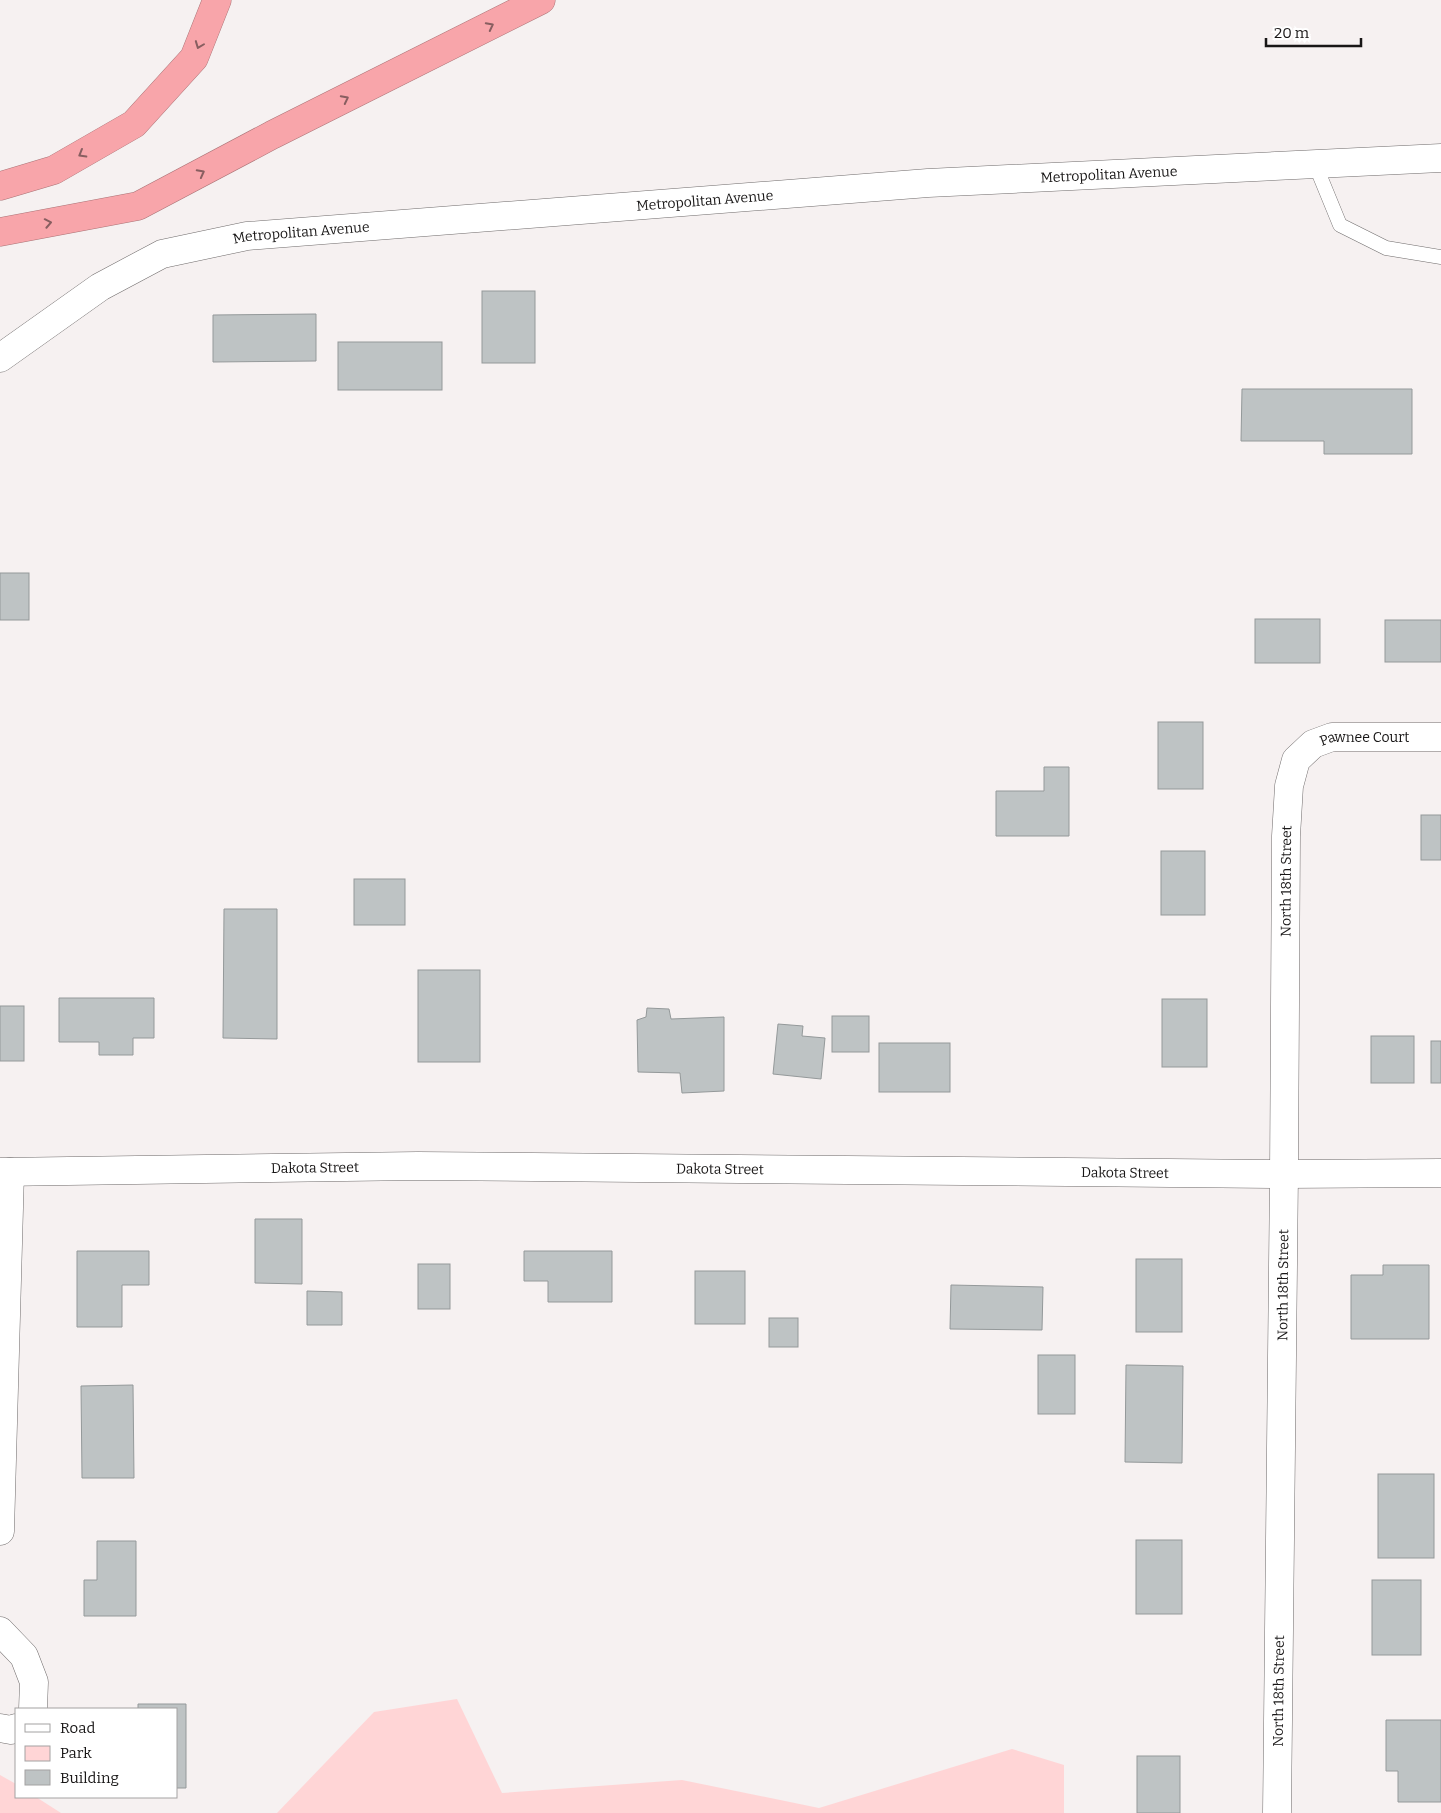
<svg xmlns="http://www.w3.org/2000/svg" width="1441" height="1813" viewBox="0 0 1441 1813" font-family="Bitter,serif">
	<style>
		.green { fill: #ffd5d6 }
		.building { fill: #bec3c4; stroke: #94999a }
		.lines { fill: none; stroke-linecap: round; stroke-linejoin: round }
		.lane-casing { stroke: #6f6b6b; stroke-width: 15 }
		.street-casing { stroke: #6f6b6b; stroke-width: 29 }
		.highway-casing { stroke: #aa7376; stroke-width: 29 }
		.lane { stroke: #fff; stroke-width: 14 }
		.street { stroke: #fff; stroke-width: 28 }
		.highway { stroke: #f8a5aa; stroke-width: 28 }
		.oneway { stroke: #885e60 }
		.labels { text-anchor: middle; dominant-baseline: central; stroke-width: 4; stroke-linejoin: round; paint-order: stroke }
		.street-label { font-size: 14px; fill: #181616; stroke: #fff }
	</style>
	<rect width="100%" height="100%" fill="#f6f1f1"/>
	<!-- green -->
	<g class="green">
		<path d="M457,1699l45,94 180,-13 137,28 193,-59 52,16v48h-787l97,-101z"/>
		<path d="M0,1775l16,9v13h20l25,16h-61z"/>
	</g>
	<!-- building -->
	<g class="building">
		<rect x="482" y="291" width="53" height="72"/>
		<path d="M316,314v47l-103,1v-47z"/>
		<rect x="338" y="342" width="104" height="48"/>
		<path d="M1242,389h170v65h-88v-13h-83z"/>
		<rect x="0" y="573" width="29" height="47"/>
		<rect x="1255" y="619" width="65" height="44"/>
		<rect x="1385" y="620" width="56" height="42"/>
		<rect x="1158" y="722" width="45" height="67"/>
		<path d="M1044,767h25v69h-73v-45h48z"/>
		<rect x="1421" y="815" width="20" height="45"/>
		<rect x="1161" y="851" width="44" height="64"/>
		<rect x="354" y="879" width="51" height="46"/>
		<path d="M224,909h53v130l-54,-1z"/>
		<rect x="418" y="970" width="62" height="92"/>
		<path d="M59,998h95v40h-21v17h-34v-13h-40z"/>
		<rect x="1162" y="999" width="45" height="68"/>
		<rect x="0" y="1006" width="24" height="55"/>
		<path d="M647,1008l22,1 2,10 53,-2v74l-42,2 -2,-20 -42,-1 -1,-52 9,-3z"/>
		<rect x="832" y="1016" width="37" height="36"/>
		<path d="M778,1024l25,2 -1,10 23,2 -4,41 -48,-5z"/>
		<rect x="1371" y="1036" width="43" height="47"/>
		<rect x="1431" y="1041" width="10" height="42"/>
		<rect x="879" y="1043" width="71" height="49"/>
		<path d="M255,1219h47v65l-47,-1z"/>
		<path d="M77,1251h72v34h-27v42h-45z"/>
		<path d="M524,1251h88v51h-64v-21h-24z"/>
		<rect x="1136" y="1259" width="46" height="73"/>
		<rect x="418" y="1264" width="32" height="45"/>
		<path d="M1383,1265h46v74h-78v-64h32z"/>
		<rect x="695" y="1271" width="50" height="53"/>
		<path d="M951,1285l92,2 -1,43 -92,-1z"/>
		<path d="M307,1291l35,1v33h-35z"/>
		<rect x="769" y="1318" width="29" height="29"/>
		<rect x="1038" y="1355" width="37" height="59"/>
		<path d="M1126,1365l57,1 -1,97 -57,-1z"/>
		<path d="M133,1385l1,93h-52l-1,-92z"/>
		<rect x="1378" y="1474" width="56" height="84"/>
		<rect x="1136" y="1540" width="46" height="74"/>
		<path d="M97,1541h39v75h-52v-36h13z"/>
		<rect x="1372" y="1580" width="49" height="75"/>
		<path d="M138,1704h48v84h-10v-79h-38z"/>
		<path d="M1386,1720h55v82h-43v-31h-12z"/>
		<rect x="1137" y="1756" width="43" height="57"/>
	</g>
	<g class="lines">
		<!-- lane casing -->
		<g class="lane-casing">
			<path id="lane" d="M1315,164l25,61 46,23 55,9"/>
		</g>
		<!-- street casing -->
		<g class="street-casing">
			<g id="street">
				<path id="s1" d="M0,358l100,-71 62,-33 85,-18 681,-53 513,-25"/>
				<path id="s2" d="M0,1172l418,-6 866,8 157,-1"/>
				<path d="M0,1531l10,-359"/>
				<path d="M0,1631l24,25 10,26 -1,27"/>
				<path d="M0,1728l11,2 5,-2"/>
				<path id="s3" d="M1277,1813l7,-639 2,-338 3,-50 7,-26 17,-16 19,-7h109"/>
			</g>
		</g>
		<!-- highway casing -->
		<g class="highway-casing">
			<g id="highway">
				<path d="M0,186l54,-16 80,-46 60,-66 23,-58"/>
				<path d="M0,232l138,-26 134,-71 269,-135"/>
			</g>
		</g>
		<!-- lane -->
		<use href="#lane" class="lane"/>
		<!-- street -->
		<use href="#street" class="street"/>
		<!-- highway -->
		<use href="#highway" class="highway"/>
	</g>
	<!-- one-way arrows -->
	<defs><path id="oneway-chevron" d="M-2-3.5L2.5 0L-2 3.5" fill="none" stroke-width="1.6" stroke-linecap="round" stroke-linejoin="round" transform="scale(1.25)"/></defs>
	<g class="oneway">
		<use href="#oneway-chevron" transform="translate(490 26) rotate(-27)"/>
		<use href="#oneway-chevron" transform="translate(199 45) rotate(111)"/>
		<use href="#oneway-chevron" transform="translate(345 99) rotate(-27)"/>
		<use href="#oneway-chevron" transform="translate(82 154) rotate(150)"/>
		<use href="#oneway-chevron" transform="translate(201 173) rotate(-28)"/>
		<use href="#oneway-chevron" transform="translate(48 223) rotate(-11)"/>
	</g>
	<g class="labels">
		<!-- street labels -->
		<g class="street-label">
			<text stroke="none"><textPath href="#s1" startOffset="1144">Metropolitan Avenue</textPath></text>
			<text stroke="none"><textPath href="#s1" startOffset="739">Metropolitan Avenue</textPath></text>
			<text stroke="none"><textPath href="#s1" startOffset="334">Metropolitan Avenue</textPath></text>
			<text stroke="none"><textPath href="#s3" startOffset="1130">Pawnee Court</textPath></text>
			<text stroke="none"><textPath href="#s3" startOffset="932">North 18th Street</textPath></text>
			<text stroke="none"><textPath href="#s2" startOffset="315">Dakota Street</textPath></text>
			<text stroke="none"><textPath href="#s2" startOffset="720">Dakota Street</textPath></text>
			<text stroke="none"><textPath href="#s2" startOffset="1125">Dakota Street</textPath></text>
			<text stroke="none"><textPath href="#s3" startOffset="528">North 18th Street</textPath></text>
			<text stroke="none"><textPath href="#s3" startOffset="122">North 18th Street</textPath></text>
		</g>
	</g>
	<!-- legend -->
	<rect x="15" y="1708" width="162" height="90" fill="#ffffff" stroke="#a3a2a2"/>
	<rect x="25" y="1724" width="25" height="8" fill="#ffffff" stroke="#a3a2a2"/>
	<text x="60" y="1733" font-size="15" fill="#181616">Road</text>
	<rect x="25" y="1746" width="25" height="15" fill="#ffd5d6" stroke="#a3a2a2"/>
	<text x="60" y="1758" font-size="15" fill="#181616">Park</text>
	<rect x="25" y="1770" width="25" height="15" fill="#bec3c4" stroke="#a3a2a2"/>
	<text x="60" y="1783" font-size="15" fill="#181616">Building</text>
	<!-- scale -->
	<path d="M1266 38v8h95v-8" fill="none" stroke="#181616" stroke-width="2.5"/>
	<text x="1274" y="38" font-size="15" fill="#181616" stroke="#ffffff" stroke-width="4" paint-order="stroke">20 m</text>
</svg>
